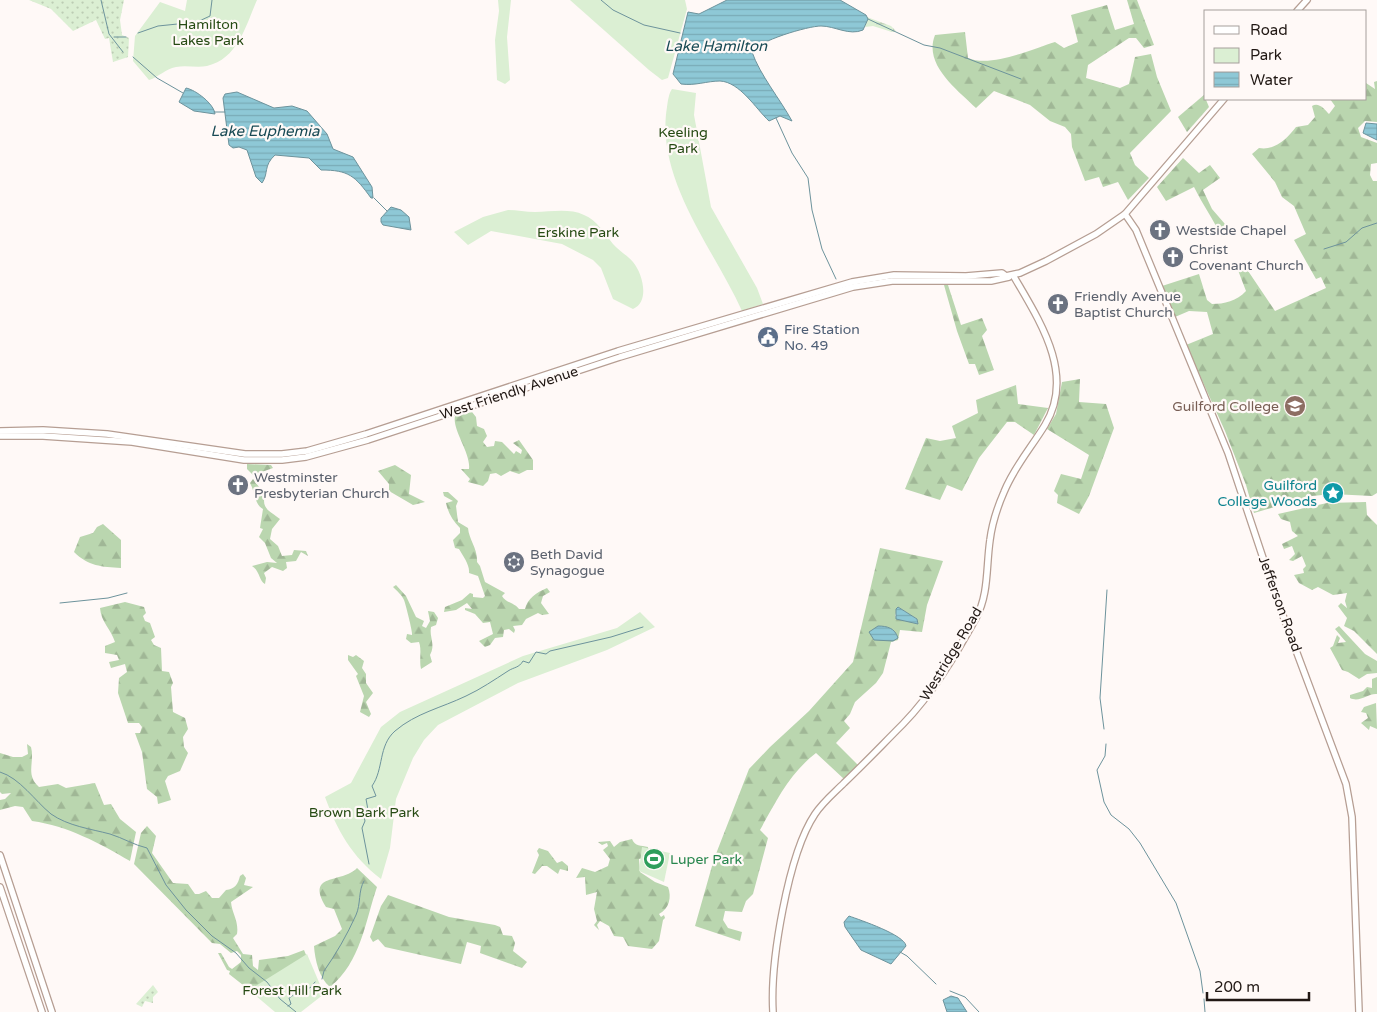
<svg xmlns="http://www.w3.org/2000/svg" width="1377" height="1012" viewBox="0 0 1377 1012" font-family="'Varela Round',sans-serif">
	<style>
		.grass { fill: url(#grass-dots) }
		.forest { fill: url(#forest-firs); fill-rule: evenodd }
		.wetland { fill: url(#wetland-marsh) }
		.park { fill: #dbefd3 }
		.water { fill: url(#water-rules); stroke: #6d939c }
		.lines { fill: none; stroke-linecap: round; stroke-linejoin: round }
		.stream { stroke: #6d939c; stroke-width: 1 }
		.secondary-casing { stroke: #b69e93; stroke-width: 8 }
		.secondary { stroke: #fff; stroke-width: 5.5 }
		.labels { text-anchor: middle; dominant-baseline: central; stroke-width: 4.5; stroke-linejoin: round; paint-order: stroke }
		.park-label { font-size: 14px; fill: #264a13; stroke: #fff9f7 }
		.worship-label { font-size: 14px; fill: #5b616d; stroke: #fff9f7; text-anchor: start }
		.service-label { font-size: 14px; fill: #4e5e75; stroke: #fff9f7; text-anchor: start }
		.street-label { font-size: 14px; fill: #211814; stroke: #fff9f7 }
		.education-label { font-size: 14px; fill: #785e54; stroke: #fff9f7; text-anchor: end }
		.culture-label { font-size: 14px; fill: #0d838f; stroke: #fff9f7; text-anchor: end }
		.leisure-label { font-size: 14px; fill: #27864d; stroke: #fff9f7; text-anchor: start }
		.water-label { font-size: 15px; font-style: italic; fill: #174954; stroke: #fff9f7 }
	</style>
	<defs>
		<pattern id="grass-dots" width="8" height="8" patternUnits="userSpaceOnUse" patternTransform="scale(1.25)"><rect width="8" height="8" fill="#dbefd3"/><path d="M2 2h.1M6 6h.1" fill="none" stroke="#bcccb4" stroke-width="1.8" stroke-linecap="round"/></pattern>
		<pattern id="forest-firs" width="22" height="20" patternUnits="userSpaceOnUse" patternTransform="scale(1.25)"><rect width="22" height="20" fill="#bad6af"/><path d="M5 1l3.5 6h-7zM16 11l3.5 6h-7z" fill="#a0b796"/></pattern>
		<pattern id="wetland-marsh" width="20" height="14" patternUnits="userSpaceOnUse" patternTransform="scale(1.25)"><rect width="20" height="14" fill="#dbefd3"/><path d="M1 5h8M5 5V1M11 12h8M15 12V8" fill="none" stroke="#bcccb4"/></pattern>
		<pattern id="water-rules" width="6" height="5" patternUnits="userSpaceOnUse" patternTransform="scale(1.25)"><rect width="6" height="5" fill="#8ec8d6"/><path d="M0 2.5h6" fill="none" stroke="#7aabb7"/></pattern>
	</defs>
	<rect width="100%" height="100%" fill="#fff9f7"/>
	<!-- grass -->
	<g class="grass">
		<path d="M29,0h95l-4,20 2,15 7,3 -1,19 -15,5 -4,-24 -4,1 -9,-19 -23,11 -22,-22z"/>
		<path d="M153,985l5,7 -5,5v6l-8,-2 -3,6 -6,-3z"/>
	</g>
	<!-- forest -->
	<g class="forest">
		<path d="M1127,0h10l17,45 -10,3 -8,-10h-7l-41,27 -2,13 34,10 9,-4 6,-27 16,-3 6,23 14,34 -41,42 5,12 14,13 -21,22 -10,-18 -15,5 -4,-10 -14,4 -13,-34 -1,-13 -6,-7 -15,-6 -20,-16 -36,-14 -18,17c-18,-18 -53,-43 -41,-73l30,-3 3,26c23,10 64,-9 87,-16l9,6 14,-6 -7,-27 36,-10 8,25 19,-6z"/>
		<path d="M1377,81v41l-12,-1 -7,7 3,9 16,6v20l-6,1 -1,11 3,6h4v312l-5,3 -40,-2 -20,2 -58,17 -8,-28 -21,-54 -39,-86 27,-11 -6,-22 -18,-1 -14,6 -13,-31 37,-12 8,26 5,4c12,0 25,-3 34,-13l-10,-26 6,-3 33,49 51,-23 -5,-11 -5,2 -22,-39 12,-6 -12,-28 -12,-9 -7,-15 -23,-28 7,-6c15,3 28,-9 37,-21l12,-2 7,-8 -3,-11c7,-4 12,3 17,8l6,-8 -5,-7h36v-16l9,6 -1,-7z"/>
		<path d="M1204,95l5,12 -22,25 -9,-15z"/>
		<path d="M1183,158l16,15 11,-8 10,13 -17,12 9,19 19,22 -9,6c-9,-18 -19,-32 -28,-50l-28,14 -9,-14z"/>
		<path d="M944,285h4l13,40 21,-7 5,12 -5,6 12,34 -15,5 -4,-11h-6l-12,-33z"/>
		<path d="M1080,379l-1,23 27,2 8,24 -25,68 -10,18 -22,-11 1,-8 -4,-4 7,-17 20,5 8,-24 -42,-26 9,-15 6,-32z"/>
		<path d="M1016,385l2,19 30,4 -14,27 -19,-13h-8l-28,36 -17,33 -15,-6 -7,15 -35,-11 21,-51 14,3 16,-3 -4,-12 26,-13 -2,-13z"/>
		<path d="M472,412l4,5 1,9 7,3 3,7 -4,6 4,5 7,-1 1,-5 7,1 12,12 2,-3 5,3 1,-4 -9,-7 6,-3 14,20v10h-6l-8,4 -9,-3 -9,5 -5,-3 -6,1 -2,7 -5,5 -15,-4 2,-3 -9,-10h8c2,-16 -17,-39 -14,-53z"/>
		<path d="M247,464l24,1 2,3 -20,7 -6,-6z"/>
		<path d="M395,465l16,10 -2,19 16,8 -12,3 -24,-14v-7l-11,-13z"/>
		<path d="M253,479l12,16c-4,14 5,16 15,24l-8,10 -2,10 8,7 4,10 10,-1 2,-5 12,1 2,5 -7,-4 -5,9 -10,1 1,6 -4,3 -11,-4 -8,6 2,5 -1,6c-6,-3 -5,-13 -13,-18l15,-4 10,1 -6,-5 -6,-15 -6,-6 4,-8 -3,-1 3,-19c-9,-5 -8,-18 -13,-26z"/>
		<path d="M443,492h5l10,9 -2,5 2,16 10,6c1,12 10,21 9,34l3,4 5,16 20,11 -3,3c4,7 13,7 17,13h6c2,-10 12,-17 22,-21l3,4 -7,4 -2,7 8,11 -7,1 -4,-2 -12,6 -4,6 -9,1 2,4 -1,3 -5,-4 -5,1 -1,7 -8,1 -5,7 -5,2 -6,-6 14,-7 -3,-12 -7,1 -8,-9 -10,-4v-2l7,1 -5,-6 -11,7 -12,2 1,-5 17,-7 8,-7 3,1v3l10,1 2,-2 -7,-20 -9,-3c1,-8 -6,-17 -10,-24l-4,-1 -2,-8 7,-7v-5c-7,-7 -12,-15 -14,-25l7,-2 -9,-5z"/>
		<path d="M1366,502l1,13 10,10v129l-23,-23 -10,-5 3,-8 -9,-12 3,-3 6,5 -2,-7 2,-8 -14,2 -15,-8 -6,3 -13,-7 -5,-8 10,-2 -1,-4 3,-3 -4,-10 -9,5 -4,-1 6,-6 -3,-8 -8,3 -2,-5 16,-8 -6,-5 -2,-9 -9,-3 -3,-5 49,-11z"/>
		<path d="M103,524l18,16v28c-19,-1 -33,-2 -47,-16l6,-15 13,-4 4,-6z"/>
		<path d="M880,548l63,13 -16,44 -5,27 -22,-2 -2,10 -7,2 -8,31 -7,10 -21,19 -5,12 -6,7 6,7 -14,15 22,22 -14,14 -28,-26c-26,20 -40,48 -56,77l8,8 -15,56 -7,7 -4,11 -17,-1 -2,9 5,8 14,4 -2,9 -45,-15 19,-67 35,-90 21,-22 39,-36 44,-49zM898,607l19,12 1,5 -23,-8z"/>
		<path d="M396,585l10,11 10,21 8,4 -2,5 4,2 4,-7 -2,-10 6,1 4,6 -2,7 -5,2c-2,10 5,18 -1,28l2,7 -11,7c-2,-9 1,-19 -2,-27l-8,1 -5,-4 1,-5 5,1c1,-2 -7,-33 -8,-35 -2,-5 -7,-9 -11,-13z"/>
		<path d="M125,602l19,5 2,6 -3,3 2,5 5,2 5,14 -4,3 3,5 7,3 1,23 7,1 4,11 -2,4 2,25 12,6 3,11 -5,8 1,10 4,6 -8,18 -12,5 -3,5 6,19 -13,4 -1,-7 -10,-8 -5,-37 -7,-19h5l2,-6 -3,-4h-11l-10,-30 1,-15 8,-6 -2,-8 -14,4 -2,-6 10,-2 -2,-5 -12,-2v-7l10,-4c-4,-13 -14,-20 -15,-34z"/>
		<path d="M1339,626l26,28 12,7v12l-10,1 -8,5 -11,-7 -6,-2 -12,-22 3,-2 4,-11 3,3 -2,5 8,-1 -11,-13z"/>
		<path d="M348,655l5,2 3,-2 8,6 -2,7 4,6v9l7,10 -7,9 5,12 -2,3 -9,-5 4,-16 -8,-20 2,-2 -10,-14z"/>
		<path d="M1377,677v17c-9,-1 -17,9 -27,4v-3l13,-4 4,-4 5,1v-9z"/>
		<path d="M1376,703l1,26 -7,-3 -1,4 -8,-7 7,-5 -2,-5 -5,-1 3,-5z"/>
		<path d="M27,744l4,3c4,15 -6,28 8,40l19,-3 8,4 29,-5 9,22 7,-1 9,15 16,13 -6,29c-31,-18 -62,-35 -98,-40l-9,-14 -8,-1 -15,4v-10l5,-1 6,-6 -9,1 -2,-2v-39l13,4h9l6,-3z"/>
		<path d="M147,826l9,10 -4,17 21,30 15,1 7,10h4l7,-3 6,7h7l7,-8c9,-1 12,-6 14,-14l3,-2 3,4 -2,7 9,2 -22,15c1,12 8,19 6,32l-4,4 10,16 9,1 1,11 5,4 1,-10 29,-4 16,-6 12,29 -54,21 -33,-26 1,-3 -3,-1 -9,-17h3l8,14 3,2 9,-7v-7l-4,-4 -6,2 -11,-9 -8,-1 -78,-79 7,-31z"/>
		<path d="M632,839c3,8 9,6 16,8v4l-5,7 -4,1 1,13 15,10 13,5c4,10 1,22 -9,27l2,3 3,-2 1,3 -2,2 -4,21 -7,8 -24,-3 -5,-9 -9,-1 -5,-10 -9,-5 -3,4 2,5 -5,-5 3,-4 -3,-12 3,-17 -11,3 -1,-18 -9,1 6,-10 13,4 13,-6 2,-7 -7,-9 5,-4 -1,-3 -5,2 -4,-3 12,-1 4,6 6,-5z"/>
		<path d="M539,848l9,3 9,12 5,-2 6,5v5l-8,-2 -2,5 -11,-8h-5l-7,8 -3,-1 7,-18 -2,-4z"/>
		<path d="M357,868l20,19c-12,35 -16,75 -47,100 -11,-9 -15,-27 -16,-41l21,-10 7,-7 -8,-20 -8,-2c-21,-35 16,-23 31,-39z"/>
		<path d="M388,895l61,22 46,8 5,2 3,8 9,1 3,7 -2,8 14,11 -5,6 -42,-15 1,-7 -14,-4 -6,22 -76,-17 -7,-8 -5,3 -3,-5 11,-31z"/>
	</g>
	<!-- wetland -->
	<path class="wetland" d="M867,17l24,9 5,5 -4,1 -19,-6 -8,1z"/>
	<!-- park -->
	<g class="park">
		<path d="M187,0h70c-11,25 -19,59 -50,66 -10,2 -21,-1 -31,1 -11,2 -17,10 -27,13l-16,-19 2,-25 25,-34 25,9z"/>
		<path d="M498,0h13l-4,37 3,43 -5,4 -8,-4 -2,-40 4,-29z"/>
		<path d="M570,0h115l2,9 -19,69 -6,2 -13,-10z"/>
		<path d="M672,89l24,4 -2,22 17,92 46,81 6,16 -21,7c-28,-62 -87,-132 -75,-204 1,-7 2,-14 5,-18z"/>
		<path d="M508,210c9,0 18,2 27,2 16,0 34,-4 49,3 13,5 21,19 29,29 6,7 14,11 20,18 10,12 17,40 0,47l-20,-10 -12,-31 -8,-8 -31,-16 -71,-13 -23,14 -14,-13 29,-15z"/>
		<path d="M640,612l15,15 -48,23 -89,33 -80,42 -14,15 -11,18 -17,41 -6,49 -9,31c-29,-22 -44,-49 -56,-82l26,-14 30,-56 19,-15 123,-56 94,-28z"/>
		<path d="M642,847l28,6 -6,29 -25,-11z"/>
		<path d="M307,954l17,40 -23,18h-26l-26,-22z"/>
	</g>
	<!-- water -->
	<g class="water">
		<path d="M727,0h113l26,15 2,4 -5,11c-14,6 -28,-4 -42,-4 -13,0 -64,15 -69,26 8,23 28,47 40,69l-12,-5 -11,5c-13,-12 -29,-39 -49,-40 -13,0 -25,5 -39,3l-8,-10 15,-62 11,2z"/>
		<path d="M186,88c10,2 28,16 29,26l-21,-3 -15,-9z"/>
		<path d="M237,92l37,16 18,-2 15,5 20,23 6,15 20,8 19,30 1,11h-2c-16,-22 -22,-28 -50,-28l-12,-12 -34,-3c-12,11 -6,18 -13,28l-6,-6 -9,-27 -8,-3 -6,1 -4,-3 -6,-47 2,-4z"/>
		<path d="M1366,123l11,1v16l-14,-7z"/>
		<path d="M391,207l10,3 8,7 2,13 -28,-5 -2,-3v-4z"/>
		<path d="M898,607l19,12 1,5 -22,-5v-10z"/>
		<path d="M878,626c9,0 17,2 20,12l-5,3 -19,-1 -5,-8z"/>
		<path d="M849,916c11,4 56,19 57,30l-15,18 -30,-14 -16,-23 -1,-5z"/>
		<path d="M951,996l7,2 9,14h-20l-4,-12z"/>
	</g>
	<g class="lines">
		<!-- stream -->
		<g class="stream">
			<path d="M101,0l8,34 14,18"/>
			<path d="M601,0l12,10 31,15 36,8"/>
			<path d="M868,19l56,26 16,3 81,31"/>
			<path d="M138,33l20,-7 39,-4 13,-6 2,-16"/>
			<path d="M114,37h12"/>
			<path d="M133,57l24,21 26,15"/>
			<path d="M214,112h11"/>
			<path d="M776,118l16,35 16,25 4,32 10,39 14,30"/>
			<path d="M374,198l13,13"/>
			<path d="M1324,249l22,-7 16,-14 15,-5"/>
			<path d="M60,603l48,-5 19,-5"/>
			<path d="M1104,729l-4,-31 7,-108"/>
			<path d="M1106,744l-1,12 -8,14 7,32 7,13 18,14 11,14 36,60 24,68 3,22"/>
			<path d="M0,772c20,6 35,29 51,42 17,12 40,15 59,20 13,4 24,11 37,14l19,37 20,25 26,26 24,17 13,15 18,14 13,17 16,13"/>
			<path d="M369,864l-7,-36 3,-7 -2,-8 5,-3 -2,-11 10,-3 -4,-10c12,-17 6,-40 23,-55 21,-18 46,-23 71,-35 15,-7 28,-16 42,-25 6,-4 11,-3 15,-10l6,2 7,-11 10,2 4,-3 61,-14 32,-10"/>
			<path d="M900,952l7,4 29,28"/>
			<path d="M322,979l2,-8c12,-17 23,-36 32,-56 5,-11 2,-24 8,-34"/>
			<path d="M950,991l15,6 14,15"/>
			<path d="M1204,999l1,13"/>
			<path d="M288,1006l3,-2 -2,-6 6,-4 2,-8 13,2 5,-6"/>
		</g>
		<!-- secondary casing -->
		<g class="secondary-casing">
			<g id="secondary">
				<path d="M1297,11l10,-11"/>
				<path d="M1125,214l11,16 92,223 48,144 70,187 6,33 7,195"/>
				<path d="M0,431l43,-1 64,4 138,20h37l25,-3 59,-17 252,-83 234,-69 42,-7 72,1 36,-3 4,3 14,-3 26,-12 50,-27 29,-20 99,-115"/>
				<path d="M0,436h43l89,6 112,18h38l24,-3 62,-17 252,-83 233,-70 39,-6h99l18,-4"/>
				<path d="M0,855l52,157"/>
				<path d="M0,887l42,125"/>
				<path d="M773,1012c-3,-49 15,-158 42,-198 8,-12 19,-21 29,-31 20,-19 39,-39 59,-59 30,-31 52,-68 73,-106 13,-24 10,-51 14,-78 2,-16 7,-32 14,-48 10,-25 27,-44 41,-67 31,-51 -6,-105 -32,-150"/>
			</g>
		</g>
		<!-- secondary -->
		<use href="#secondary" class="secondary"/>
	</g>
	<!-- icons -->
	<defs>
		<g id="church-disc" transform="scale(1.125)"><circle r="9.5" fill="#6b7280" stroke="#fff9f7"/><path d="M-1.2-6h2.4v3.5h3.3v2.4h-3.3V6h-2.4V-.1h-3.3v-2.4h3.3Z" fill="#fff"/></g>
		<g id="civic-disc" transform="scale(1.125)"><circle r="9.5" fill="#5c6f8a" stroke="#fff9f7"/><path d="M-.6-6.5H3V-4.5H.6V-3L4-1V1h2V6H-6V1h2V-1L-.6-3ZM-1.2 2.5V6h2.4V2.5Z" fill="#fff"/></g>
		<g id="university-disc" transform="scale(1.125)"><circle r="9.5" fill="#8d6e63" stroke="#fff9f7"/><path d="M0-5L7-2L0 1L-7-2ZM-4 1L0 2.5L4 1V4Q0 6-4 4Z" fill="#fff"/></g>
		<g id="sight-disc" transform="scale(1.125)"><circle r="9.5" fill="#0f9aa8" stroke="#fff9f7"/><path d="M0-6L1.8-2.2L6-1.7L2.9 1.2L3.7 5.4L0 3.3L-3.7 5.4L-2.9 1.2L-6-1.7L-1.8-2.2Z" fill="#fff"/></g>
		<g id="synagogue-disc" transform="scale(1.125)"><circle r="9.5" fill="#6b7280" stroke="#fff9f7"/><path d="M0-6.5L5.6 3.2H-5.6ZM0 6.5L5.6-3.2H-5.6Z" fill="#fff"/></g>
		<g id="stadium-disc" transform="scale(1.125)"><circle r="9.5" fill="#2e9e5b" stroke="#fff9f7"/><path d="M0-5a6.5 5 0 1 0 0 10a6.5 5 0 1 0 0-10ZM-3.5-1.8h7v3.6h-7Z" fill="#fff"/></g>
	</defs>
	<g fill-rule="evenodd">
		<use href="#church-disc" x="1160" y="230"/>
		<use href="#church-disc" x="1173" y="257"/>
		<use href="#church-disc" x="1058" y="304"/>
		<use href="#civic-disc" x="768" y="337"/>
		<use href="#university-disc" x="1295" y="406"/>
		<use href="#church-disc" x="238" y="485"/>
		<use href="#sight-disc" x="1333" y="493"/>
		<use href="#synagogue-disc" x="514" y="562"/>
		<use href="#stadium-disc" x="654" y="859"/>
	</g>
	<g class="labels">
		<!-- park labels -->
		<g class="park-label">
			<text x="208" y="24">Hamilton<tspan x="208" dy="16">Lakes Park</tspan></text>
			<text x="683" y="132">Keeling<tspan x="683" dy="16">Park</tspan></text>
			<text x="578" y="232">Erskine Park</text>
			<text x="364" y="812">Brown Bark Park</text>
			<text x="292" y="990">Forest Hill Park</text>
		</g>
		<!-- worship labels -->
		<g class="worship-label">
			<text x="1176" y="230">Westside Chapel</text>
			<text x="1189" y="249">Christ<tspan x="1189" dy="16">Covenant Church</tspan></text>
			<text x="1074" y="296">Friendly Avenue<tspan x="1074" dy="16">Baptist Church</tspan></text>
			<text x="254" y="477">Westminster<tspan x="254" dy="16">Presbyterian Church</tspan></text>
			<text x="530" y="554">Beth David<tspan x="530" dy="16">Synagogue</tspan></text>
		</g>
		<!-- service labels -->
		<g class="service-label">
			<text x="784" y="329">Fire Station<tspan x="784" dy="16">No. 49</tspan></text>
		</g>
		<!-- street labels -->
		<g class="street-label">
			<text transform="translate(509 393) rotate(-18)">West Friendly Avenue</text>
			<text transform="translate(1280 604) rotate(70)">Jefferson Road</text>
			<text transform="translate(951 654) rotate(-59)">Westridge Road</text>
		</g>
		<!-- education labels -->
		<g class="education-label">
			<text x="1279" y="406">Guilford College</text>
		</g>
		<!-- culture labels -->
		<g class="culture-label">
			<text x="1317" y="485">Guilford<tspan x="1317" dy="16">College Woods</tspan></text>
		</g>
		<!-- leisure labels -->
		<g class="leisure-label">
			<text x="670" y="859">Luper Park</text>
		</g>
		<!-- water labels -->
		<g class="water-label">
			<text x="716" y="46">Lake Hamilton</text>
			<text x="265" y="131">Lake Euphemia</text>
		</g>
	</g>
	<!-- legend -->
	<rect x="1204" y="10" width="162" height="90" fill="#fff9f7" stroke="#a69f9c"/>
	<rect x="1214" y="26" width="25" height="8" fill="#ffffff" stroke="#a69f9c"/>
	<text x="1250" y="35" font-size="15" fill="#211814">Road</text>
	<rect x="1214" y="48" width="25" height="15" fill="#dbefd3" stroke="#a69f9c"/>
	<text x="1250" y="60" font-size="15" fill="#211814">Park</text>
	<rect x="1214" y="72" width="25" height="15" fill="url(#water-rules)" stroke="#a69f9c"/>
	<text x="1250" y="85" font-size="15" fill="#211814">Water</text>
	<!-- scale -->
	<path d="M1207 992v8h102v-8" fill="none" stroke="#211814" stroke-width="2.5"/>
	<text x="1214" y="992" font-size="15" fill="#211814" stroke="#fff9f7" stroke-width="4" paint-order="stroke">200 m</text>
</svg>
